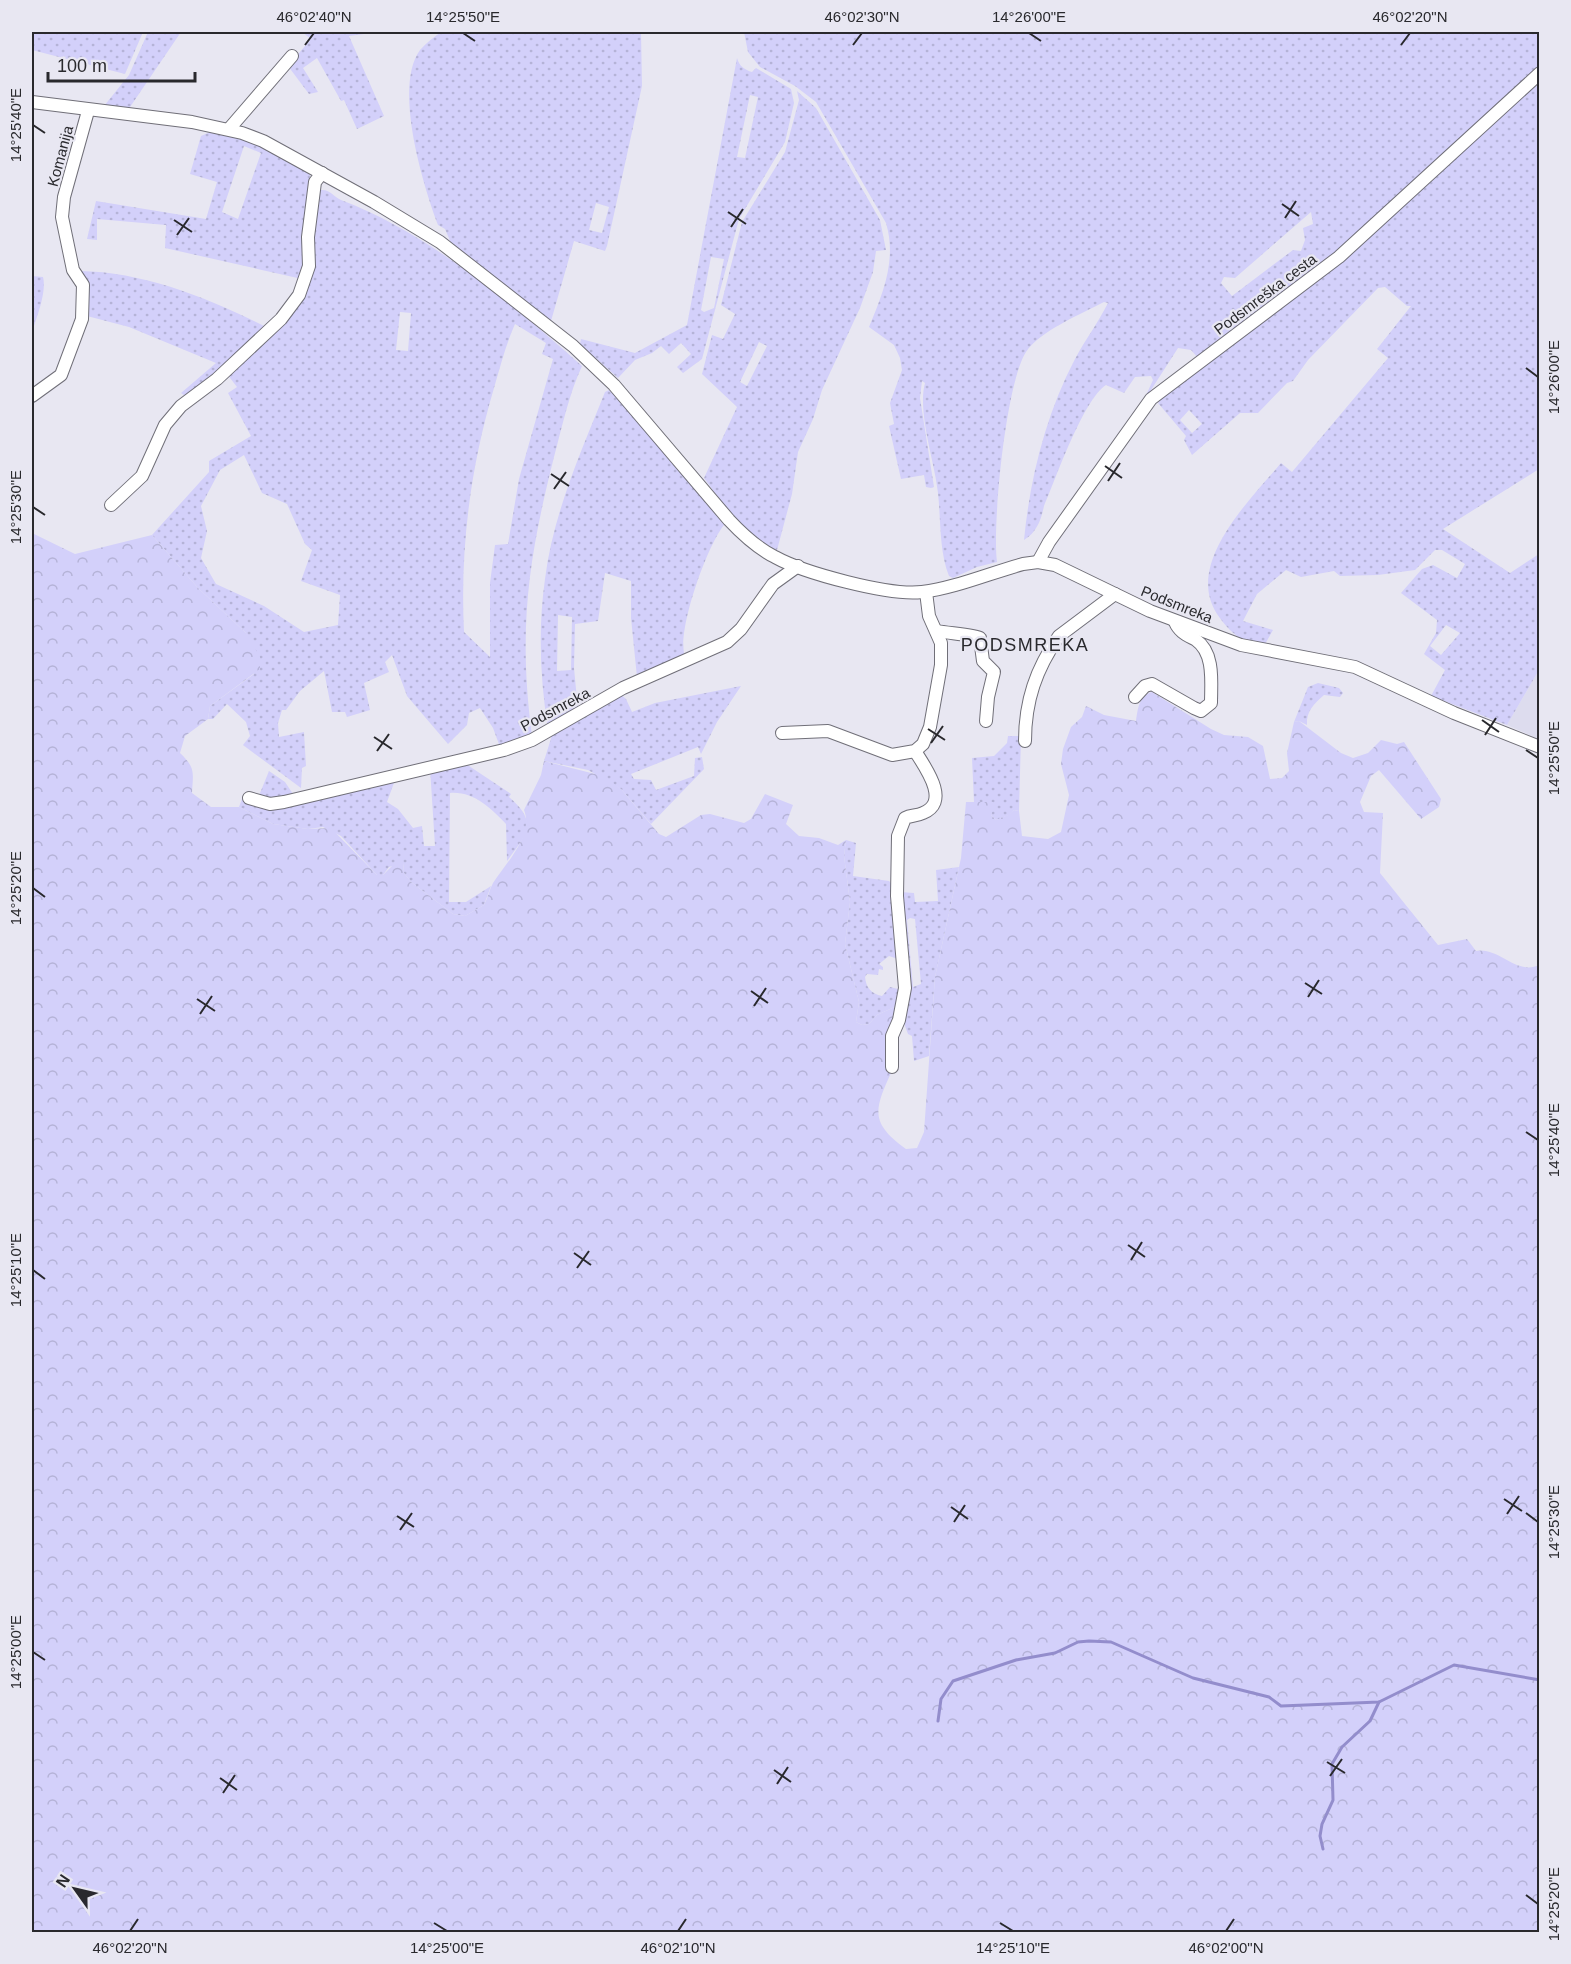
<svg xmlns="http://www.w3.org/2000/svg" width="1571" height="1964" viewBox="0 0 1571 1964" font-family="Helvetica,sans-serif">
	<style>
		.built { fill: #dddcee }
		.grass { fill: url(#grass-dots); fill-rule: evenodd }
		.forest { fill: url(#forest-crowns) }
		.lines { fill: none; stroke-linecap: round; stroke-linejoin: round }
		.stream { stroke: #938dcc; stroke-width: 3 }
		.minor-casing { stroke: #706f78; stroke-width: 14 }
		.minor { stroke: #fff; stroke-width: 12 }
		.ticks { fill: none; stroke: #29292d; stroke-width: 2 }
		.labels { text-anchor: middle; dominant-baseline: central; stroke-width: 4.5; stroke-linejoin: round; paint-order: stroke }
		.street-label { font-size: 15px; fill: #29292d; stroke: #e8e7f2 }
		.quarter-label { font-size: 18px; letter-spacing: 1.5px; fill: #29292d; stroke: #e8e7f2 }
		.neatline { fill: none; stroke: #29292d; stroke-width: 2 }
		.ticks-label { font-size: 15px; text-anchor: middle; fill: #29292d }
	</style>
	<defs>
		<pattern id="grass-dots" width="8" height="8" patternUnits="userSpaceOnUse" patternTransform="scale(1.5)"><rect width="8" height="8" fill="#d3d0fa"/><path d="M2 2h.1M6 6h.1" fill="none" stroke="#b5b3d7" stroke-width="1.8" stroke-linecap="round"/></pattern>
		<pattern id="forest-crowns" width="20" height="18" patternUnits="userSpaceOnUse" patternTransform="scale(1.5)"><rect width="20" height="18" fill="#d3d0fa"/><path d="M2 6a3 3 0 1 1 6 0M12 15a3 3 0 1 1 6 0" fill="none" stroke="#b5b3d7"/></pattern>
	</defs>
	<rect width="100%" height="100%" fill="#e8e7f2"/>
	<!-- built -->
	<path class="built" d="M1539,670v69l-32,-14z"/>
	<!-- grass -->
	<g class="grass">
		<path d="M32,32h111l-18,42 -93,-24z"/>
		<path d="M148,32h33l-53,78 -24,-4 25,-31z"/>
		<path d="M302,32h77l-30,4 35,80 -27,13 -13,-29 -3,1 -24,-43 -14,10 15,24 -9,2 -21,-28 23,-27z"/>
		<path d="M441,32h200l1,54 -35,160 -2,5 -31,-10 -23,80 -100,-78 -6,-14 -7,-4c-15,-40 -45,-138 -18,-175 6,-7 14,-13 21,-18zM596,203l13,4 -7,26 -13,-3z"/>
		<path d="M744,32h795l1,35 -204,188 -138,103 -7,-8 -13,-2 -36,56 11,-24 -2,-4 -16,1 -11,16 -18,-8c-23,15 -50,93 -62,121 -3,14 -7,26 -20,34 6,-62 22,-126 51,-181 10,-19 23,-36 33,-56l-4,-1c-23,12 -64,29 -78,50 -20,31 -34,172 -29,210l-20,5 -24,11 -4,-2c-10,-25 -8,-56 -11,-83 -3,-30 -21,-81 -13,-110l-3,-2 -2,17 14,89 -3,1 -5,-1 -2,-12 -23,4 -12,-53 5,-2 -4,-21 12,-33 -2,-12 -6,-13 -25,-18c14,-34 28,-67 17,-104l-70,-121 -21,-16 -35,-19 -12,-15zM1311,212l2,12 -10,4 2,12 -4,11 -8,-1 -61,46 -11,-13 3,-6 11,1z"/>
		<path d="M737,58c2,8 8,12 15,14l4,-4 35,21 3,14 -9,39 -46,77 -37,140 -19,14 -6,-6 14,-13 -10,-11 -12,11 -8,-8 -9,7 -17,7 -17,18 -38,-34 1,-5 54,14 52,-28zM750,95l8,2 -13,61 -8,-1zM711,257l13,2 -10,49 -10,4 -3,-2z"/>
		<path d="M1539,79v390l-96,60 67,44 29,-19v116l-32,55 -76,-29 14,-26 -21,-16 12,-21 1,-13 -36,-27 21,-24 11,-4 24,13 8,-14 -23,-14h-7l-20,20 -37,5 -38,1 -6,-5 -33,6 -15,-7 -29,24 -14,27 30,9 -9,16c-25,-6 -32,-11 -47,-32 -33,-51 34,-115 64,-151l11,9 96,-114 -11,-9 34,-43h-4l-22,-19 -7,1 -70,72 -15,21 -6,2 -29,30h-18l-48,42 -8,-15 2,-4 -28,-33 9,-13 173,-129 92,-80zM1189,410l13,14 -10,9 -12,-13zM1446,625l14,8 -19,22 -11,-9z"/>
		<path d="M797,91l19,17 64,112 6,30 -10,1 -3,21 -13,36 -38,82 -9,29 -15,33 -6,42 -15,56c-31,-9 -55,-48 -73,-72l33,-71 -35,-33 10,-39 11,4 12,-25 -14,-9 21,-83 43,-70 14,-52zM759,342l8,4 -20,40 -7,-4z"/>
		<path d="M208,133c36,-1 73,21 102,42l-8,104 -137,-31 1,-23 -69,-6v21l-10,-1 9,-38 110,18 11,-37 -27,-8 11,-38zM244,146l17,7 -23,66 -16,-7z"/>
		<path d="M321,190c9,-1 13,7 20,10 88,33 171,104 241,166 -13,28 -20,61 -28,91 -26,103 -36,173 -22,279l-32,11 -7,-19 -13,-20 -11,5 -2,12 -19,19 -41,-48 -15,-41 -7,7 4,10 -25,11 6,27 -23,7 -2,-5h-13l-8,-41 -24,20 -14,19h-4l-4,13 1,14 25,-5 2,34 -4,2 -1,20 -58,-43 7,-9 -4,-14 -19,-18 -14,15h-5l2,-13 44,-32 -8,-41 -48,-45 -46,-53 57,-63v-11l42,-25 -23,-43 9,-6 -10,-13 69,-71 21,-107zM400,312l11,1 -3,38 -12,-1zM515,324l31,19 -4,11 11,5 -34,120 -11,65 -13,1 -5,38v74l-26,-25c-4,-83 6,-163 30,-244 6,-21 12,-44 21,-64zM244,455l18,38 25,11 18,40 7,6 -11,31 39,14 -2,30 -34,7 -40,-26 -48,-22 -15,-26 6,-27 -6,-25 19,-36z"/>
		<path d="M80,271c65,1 131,28 188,57l-78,71 -9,-6 35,-30 -87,-36 -42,-11z"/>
		<path d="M32,276l11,1c4,16 -7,41 -11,56z"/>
		<path d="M609,390l37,39 78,96c-17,21 -48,107 -39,132l-48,20 -6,-59v-37l-26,-8 -7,48 -23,3 -1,44 4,42 -30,19c-8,-50 -10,-101 -3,-150 8,-65 36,-127 60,-187zM558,615l14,2 -1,53 -14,1z"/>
		<path d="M1318,683l21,5 4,5 -3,4 -16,-2c-10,9 -18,16 -17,30l-8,-4 -5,1 14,-35z"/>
		<path d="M741,686l-24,36 -16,32 -3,-7 -67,27 3,5 17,1 5,10 38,-14 1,-18 7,-1 2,12 -53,55 -30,-35 -33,-19 -44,-9 9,-29 67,-38 6,5 6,13 23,-9z"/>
		<path d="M1008,736h13l-2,75 -5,-1 -5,5 -13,5 -5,-5 2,-13h-19l-2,-44 22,-2 13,-13z"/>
		<path d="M463,762l48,32 -2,3c30,26 18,37 -2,64l-1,-37c-15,-16 -33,-33 -56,-31l-1,109h17l25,-16 -7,19 -19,11 -12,-2 -42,-32 -7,-9 -1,-10 -14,4 -6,8h-6l-36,-39 -18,-9 -15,2 -35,-5 -34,-17 3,-8 27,7 126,-26 -8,22 11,7 15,19 9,-2 2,20h11l-5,-78z"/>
		<path d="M269,771l16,11 8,12 -8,5 -27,-1z"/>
		<path d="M846,840l10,3 -3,33 36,5 5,5 4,73 -9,-3 -10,8 4,3v3l-4,-1 -1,6 -11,-1 -2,3c1,10 6,17 17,19l8,-9 12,3 -1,14 -24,11 -8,9 -7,1 -6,-3 3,-20 -14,-58 5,-42 -6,-46z"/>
		<path d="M959,867l-24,110 -6,79 -15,5 -2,-25 -4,-2 -6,-16 -2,-126 14,1 1,9 23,-1 -2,-31zM910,918l5,1 6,65 -8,3 -6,-67z"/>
	</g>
	<!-- forest -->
	<path class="forest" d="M32,533l43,21 77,-19 46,53 48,45 14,24v12l-50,37 -2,13 -23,17 -5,17c16,15 13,20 12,40l19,14h28l34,17 35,5 23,-1 46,47h6l16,-16 4,4 1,10 7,9 42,32 12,2 19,-11c4,-7 5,-15 9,-22 13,-20 41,-48 31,-73l17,-35 3,-14 59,15 18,13 38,45 7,3 35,-22 9,-1 34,9 7,-4 14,-25 28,11 -7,19 13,12 20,2 19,7 8,-5 -2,16 6,46 -5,42 14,58 -3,20 6,3 7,-1 8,-9 24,-11 -15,63 5,6c-17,37 -21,50 15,76l11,-1 7,-16 11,-155 26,-119 5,-56h27l2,3 -4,10 5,5 12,-5 6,-5 5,1 3,25 26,3 13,-7 8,-37 -8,-31 2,-15 8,-22 11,-10 4,-11 18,9 32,6c2,-13 3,-25 16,-29l59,37 13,6 24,2 15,9 7,33 12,-1 7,-7 -2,-18 7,-31 5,-1 42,32 12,5 15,-5 13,-13 16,4 7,-2 37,57 -2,8 -18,12 -42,-49 -8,6 -11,26 4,10 19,1 -3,60 58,72 29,-6 9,12c22,-5 41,25 63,14v967h-1507z"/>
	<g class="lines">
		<!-- stream -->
		<g class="stream">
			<path d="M938,1721l3,-22 12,-18 63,-21 39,-7 23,-11 11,-1 22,1 82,36 76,19 12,9 98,-4 75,-37 86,15"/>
			<path d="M1323,1849l-3,-13 2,-12 11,-24 -1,-36 10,-17 28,-26 9,-19"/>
		</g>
		<!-- minor casing -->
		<g class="minor-casing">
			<g id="minor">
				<path d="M32,102l160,20 50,11 21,8 111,61 66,40 133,104 41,39 115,135c14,15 28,28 46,37 29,16 114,39 147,35 33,-4 68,-19 101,-28l15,-2 17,3 95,46 91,34 114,22 99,46 86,34"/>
				<path d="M229,129l63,-73"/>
				<path d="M32,396l29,-21 21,-56 1,-34 -10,-15 -11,-53 2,-20 24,-86"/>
				<path d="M111,505l31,-29 23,-51 16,-19 36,-27 64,-60 18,-24 10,-29 -1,-29 7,-55 7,-9"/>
				<path d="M1038,562l11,-20 102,-143 188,-142 201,-184"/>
				<path d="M937,631c10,2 39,4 43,7l3,23 11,11 -6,25 -2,24"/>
				<path d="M1135,697l10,-11 7,-2 42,24 7,3 10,-8c0,-20 4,-50 -15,-63 -9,-5 -17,-8 -21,-18"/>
				<path d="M782,733l46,-2 64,24 23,-4 8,-7 7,-17 11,-62v-22l-12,-27 -3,-24"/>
				<path d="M1025,741c0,-40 11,-72 34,-105l56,-42"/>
				<path d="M249,798l21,6 14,-2 220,-52 28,-10 91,-52 104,-46 14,-13 32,-45 25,-18"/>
				<path d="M892,1067v-31l7,-16 6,-32 -8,-92 1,-60 7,-18c6,-3 12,-2 18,-5 28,-11 2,-46 -8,-62"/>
			</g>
		</g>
		<!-- minor -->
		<use href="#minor" class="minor"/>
	</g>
	<!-- ticks -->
	<path class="ticks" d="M463,33l12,8M1029,33l12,8M305,45l9,-12M853,45l9,-12M1401,45l9,-12M33,125l12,8M1282,204l17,12M728,212l18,12M1285,218l11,-17M174,220l18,12M731,227l12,-18M177,235l12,-17M1526,368l12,9M1105,466l17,12M551,474l18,12M1108,481l12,-18M554,489l12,-17M33,507l12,8M1482,720l17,12M928,729l17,11M1485,735l11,-17M374,737l18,12M931,743l12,-17M1526,750l12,8M377,751l12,-17M33,888l12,9M1305,983l17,11M751,991l17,12M1308,997l11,-17M197,999l18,12M754,1006l12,-18M200,1014l12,-18M1526,1132l12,8M1128,1245l17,12M574,1253l17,12M1131,1260l11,-18M577,1268l12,-17M33,1270l12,9M1504,1499l18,12M951,1507l17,12M1526,1513l12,9M1507,1514l12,-18M397,1516l17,11M954,1522l11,-17M400,1530l12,-17M33,1652l12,8M1327,1762l18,11M774,1770l17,12M1330,1776l12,-17M220,1778l17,12M777,1784l11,-17M223,1793l12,-18M1526,1895l12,9M434,1923l13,8M1000,1923l13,8M130,1931l8,-12M678,1931l8,-12M1226,1931l8,-12"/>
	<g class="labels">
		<!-- street labels -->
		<g class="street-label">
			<text transform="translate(60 156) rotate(-75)">Komanija</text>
			<text transform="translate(1265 294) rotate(-37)">Podsmreška cesta</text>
			<text transform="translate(1177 604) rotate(22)">Podsmreka</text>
			<text transform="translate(555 709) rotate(-28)">Podsmreka</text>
		</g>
		<!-- quarter labels -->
		<g class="quarter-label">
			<text x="1025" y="645">PODSMREKA</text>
		</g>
	</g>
	<!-- border -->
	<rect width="1571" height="1964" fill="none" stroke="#e8e7f2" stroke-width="66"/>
	<!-- north arrow -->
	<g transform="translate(75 1889) rotate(304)" stroke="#e8e7f2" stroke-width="4.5" paint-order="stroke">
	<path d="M0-4.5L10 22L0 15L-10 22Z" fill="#29292d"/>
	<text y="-9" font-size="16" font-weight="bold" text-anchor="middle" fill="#29292d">N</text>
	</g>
	<!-- scale -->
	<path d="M48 72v9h147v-9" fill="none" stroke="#29292d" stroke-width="3"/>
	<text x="57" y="72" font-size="18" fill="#29292d" stroke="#e8e7f2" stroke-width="4.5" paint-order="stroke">100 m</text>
	<rect x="33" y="33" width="1505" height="1898" class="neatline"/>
	<g class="ticks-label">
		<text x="314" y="22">46°02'40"N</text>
		<text x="463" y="22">14°25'50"E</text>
		<text x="862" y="22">46°02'30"N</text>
		<text x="1029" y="22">14°26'00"E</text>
		<text x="1410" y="22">46°02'20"N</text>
		<text transform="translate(16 125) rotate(-90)" y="5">14°25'40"E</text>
		<text transform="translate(1554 377) rotate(-90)" y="5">14°26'00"E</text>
		<text transform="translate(16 507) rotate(-90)" y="5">14°25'30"E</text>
		<text transform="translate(1554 758) rotate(-90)" y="5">14°25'50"E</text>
		<text transform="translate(16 888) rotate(-90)" y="5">14°25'20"E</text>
		<text transform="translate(1554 1140) rotate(-90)" y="5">14°25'40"E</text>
		<text transform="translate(16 1270) rotate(-90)" y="5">14°25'10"E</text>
		<text transform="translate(1554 1522) rotate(-90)" y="5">14°25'30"E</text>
		<text transform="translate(16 1652) rotate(-90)" y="5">14°25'00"E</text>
		<text transform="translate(1554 1904) rotate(-90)" y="5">14°25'20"E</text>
		<text x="130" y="1953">46°02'20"N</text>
		<text x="447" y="1953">14°25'00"E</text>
		<text x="678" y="1953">46°02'10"N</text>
		<text x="1013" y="1953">14°25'10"E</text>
		<text x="1226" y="1953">46°02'00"N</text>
	</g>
</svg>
